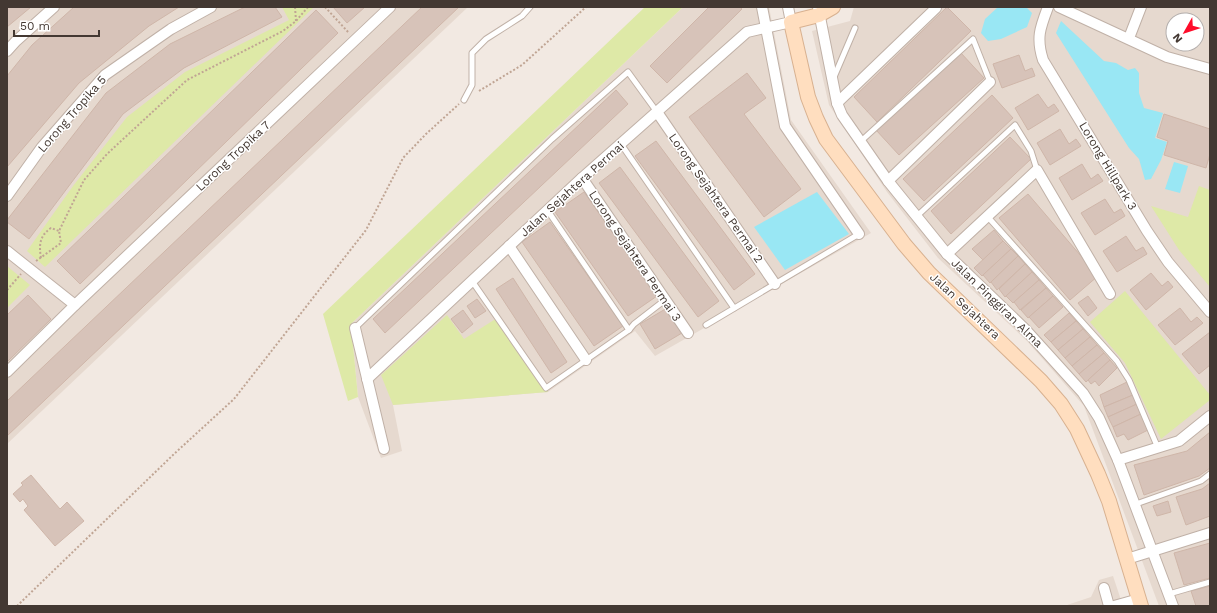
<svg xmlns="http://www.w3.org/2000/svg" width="1217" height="613" viewBox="0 0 1217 613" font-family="'Work Sans',sans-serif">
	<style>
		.residential { fill: #e6d9cf; fill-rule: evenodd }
		.green { fill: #dee9a7 }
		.water { fill: #99e7f4 }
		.building { fill: #d7c3b9; stroke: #cfb6a9 }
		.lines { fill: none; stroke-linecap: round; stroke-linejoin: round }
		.service-casing { stroke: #c0b1a7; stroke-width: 7 }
		.minor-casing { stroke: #c0b1a7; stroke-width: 12 }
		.secondary-casing { stroke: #d8b190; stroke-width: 16 }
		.path { stroke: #c0a594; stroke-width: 2; stroke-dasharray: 2 2; stroke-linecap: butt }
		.service { stroke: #fff; stroke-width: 5 }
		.minor { stroke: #fff; stroke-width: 10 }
		.secondary { stroke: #ffdebf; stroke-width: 14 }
		.labels { text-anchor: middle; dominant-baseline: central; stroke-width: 3; stroke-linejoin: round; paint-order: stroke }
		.street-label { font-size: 12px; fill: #433832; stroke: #fff }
	</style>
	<rect width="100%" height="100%" fill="#f2e9e2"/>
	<!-- residential -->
	<g class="residential">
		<path d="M7,7h461l-461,437z"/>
		<path d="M683,7h86l22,113 80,113 -216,123 -20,-25 -87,61 -155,13 9,46 -21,7 -23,-61 -7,-73z"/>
		<path d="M854,7h356v599h-51l-75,-200 -57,-65 -89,-83 -51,-66 -58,-87 -17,-74 38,-10zM1173,20h24v24h-24z"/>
		<path d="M1113,576l10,30h-59l27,-9 8,-17z"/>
	</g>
	<!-- green -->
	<g class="green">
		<path d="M282,7h32l-269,260 -18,-16 46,-65 54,-69 58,-45 104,-52z"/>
		<path d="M645,7h38l-332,317 7,73 -10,4 -25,-87z"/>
		<path d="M1199,186l11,4v97l-31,-37 -28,-44 37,11z"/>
		<path d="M7,266l23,19 -23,23z"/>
		<path d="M1125,291l85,104v5l-49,39 -36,-76 -35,-41z"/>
		<path d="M447,315l17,24 33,-21 51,74 -155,13 -12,-30z"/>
	</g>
	<!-- water -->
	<g class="water">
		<path d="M998,7h28l6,6 -5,14 -26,12 -13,2 -7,-8 4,-14z"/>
		<path d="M1061,21l43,40 12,2 12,7 7,-2 4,5v20l5,15 19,5 -8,25 12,4 -6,18 -10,19 -6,1 -6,-21 -10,-11 -73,-115z"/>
		<path d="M1174,162l14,4 -8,27 -15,-4z"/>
		<path d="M817,192l32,42 -64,36 -31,-43z"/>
	</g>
	<!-- building -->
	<g class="building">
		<path d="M7,7h24l-24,20z"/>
		<path d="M74,7h105l-30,19 -70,57 -72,84v-91l25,-31z"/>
		<path d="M245,7h30l7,10 -98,51 -61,46 -94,125 -22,-17v-2l99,-127 64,-49z"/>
		<path d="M333,7h32l-18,16z"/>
		<path d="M422,7h37l-452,429v-35z"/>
		<path d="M709,7h31l2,2 -75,74 -17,-17z"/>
		<path d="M947,7l24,24 -94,91 -23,-25z"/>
		<path d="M316,10l22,23 -258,251 -23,-23z"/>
		<path d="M961,53l23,25 -85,77 -23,-25z"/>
		<path d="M1019,55l6,16 7,-3 3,8 -33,12 -9,-24z"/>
		<path d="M747,73l19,25 -22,16 57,75 -37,28 -75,-100z"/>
		<path d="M616,90l12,14 -243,229 -12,-14z"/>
		<path d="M1038,94l10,14 6,-4 5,7 -31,19 -13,-22z"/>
		<path d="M992,95l21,23 -89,83 -21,-22z"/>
		<path d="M1164,114l46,15v25l-4,14 -42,-13 4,-14 -11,-4z"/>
		<path d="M1060,129l9,15 7,-5 5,7 -31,19 -13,-22z"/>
		<path d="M1010,137l21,22 -80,75 -20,-23z"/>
		<path d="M656,141l99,133 -21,16 -99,-134z"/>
		<path d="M1082,164l9,15 7,-5 5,7 -31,19 -13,-22z"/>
		<path d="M620,167l99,134 -21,16 -99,-134z"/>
		<path d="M584,192l73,104 -29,20 -73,-104z"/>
		<path d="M1028,194l70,82 -28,24 -71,-82z"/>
		<path d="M1105,199l9,14 7,-4 4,7 -30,19 -14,-22z"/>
		<path d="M550,222l73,104 -29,20 -72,-104z"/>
		<path d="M994,230l9,11 -20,19 -11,-11z"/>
		<path d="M1126,236l10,15 7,-4 4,7 -30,18 -14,-21z"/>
		<path d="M1003,241l8,8 -29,27 -8,-8z"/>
		<path d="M1011,249l7,7 -28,27 -7,-8z"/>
		<path d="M1018,256l7,8 -28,26 -6,-8z"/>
		<path d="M1025,264l7,8 -27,25 -6,-8z"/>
		<path d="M1032,272l7,8 -26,23 -7,-7z"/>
		<path d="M1151,273l11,13 6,-5 5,6 -27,23 -16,-20z"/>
		<path d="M513,278l54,84 -16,11 -55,-84z"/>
		<path d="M1039,280l7,8 -26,22 -6,-8z"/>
		<path d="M1046,288l7,8 -25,22 -7,-8z"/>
		<path d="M28,295l23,24 -44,43v-47z"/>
		<path d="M1053,296l10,11 -24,21 -10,-11z"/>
		<path d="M1088,296l9,12 -9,8 -10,-13z"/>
		<path d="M477,299l9,12 -11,7 -8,-12z"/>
		<path d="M667,308l15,25 -27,16 -15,-25z"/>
		<path d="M1180,308l11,14 6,-5 6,6 -28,22 -17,-20z"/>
		<path d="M463,310l10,14 -11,9 -11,-14z"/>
		<path d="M1069,313l7,8 -25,21 -7,-7z"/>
		<path d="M1076,321l7,8 -25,21 -7,-8z"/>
		<path d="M1083,329l7,8 -25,21 -7,-8z"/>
		<path d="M1210,332v33l-11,9 -17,-20z"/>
		<path d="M1090,337l7,8 -25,21 -7,-8z"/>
		<path d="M1097,345l7,8 -25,21 -7,-8z"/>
		<path d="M1104,353l6,7 -24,22 -7,-8z"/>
		<path d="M1110,360l7,8 -18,18 -4,-5 -4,3 -3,-4z"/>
		<path d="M1127,382l6,13 -29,12 -4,-12z"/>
		<path d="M1133,395l4,9 -29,13 -4,-10z"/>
		<path d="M1137,404l4,10 -28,13 -5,-10z"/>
		<path d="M1141,414l7,16 -20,10 -4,-6 -7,3 -4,-10z"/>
		<path d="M1210,432v36l-11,8 -55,19 -10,-30 53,-14z"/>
		<path d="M31,475l29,34 7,-7 17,19 -29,25 -31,-36 4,-4 -5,-7 -3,3 -7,-8 10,-9 -2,-2z"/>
		<path d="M1210,483v33l-24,9 -10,-28 26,-8z"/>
		<path d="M1168,501l3,11 -14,4 -4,-10z"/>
		<path d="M1210,543v35l-26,7 -10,-32z"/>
		<path d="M1210,586v20h-14l-5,-15z"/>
	</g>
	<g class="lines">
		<!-- service casing -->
		<g class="service-casing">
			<g id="service">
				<path d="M834,77l21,-49"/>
				<path d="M464,100l8,-15v-32l14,-14 36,-23 8,-9"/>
				<path d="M860,142l113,-103 17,43"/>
				<path d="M621,144l113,164"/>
				<path d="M548,211l81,119"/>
				<path d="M917,216l98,-91 16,26 6,19"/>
				<path d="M987,216l130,145 12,19 29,68"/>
				<path d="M472,281l74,107 83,-58 5,-6 31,-24"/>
				<path d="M706,325l153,-91"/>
				<path d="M355,328l197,-189 76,-67 29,40"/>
				<path d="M1136,504l65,-23 9,-7"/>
				<path d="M1169,594l41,-12"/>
			</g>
		</g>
		<!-- minor casing -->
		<g class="minor-casing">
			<g id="minor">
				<path d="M762,7l23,119 74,108"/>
				<path d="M818,7l19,96 5,12 46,66 59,73 78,75 58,64 16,25 19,42 55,146"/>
				<path d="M1048,7c-8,21 -12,31 -5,53l104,171 21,31 42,50"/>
				<path d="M1059,7l108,50 43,12"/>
				<path d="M1129,38l12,-31"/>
				<path d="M7,51l9,-10 38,-34"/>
				<path d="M837,103l99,-95"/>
				<path d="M657,112l118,172"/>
				<path d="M582,178l106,155"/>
				<path d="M888,181l102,-99"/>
				<path d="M7,196l35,-49 63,-72 66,-46 40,-22"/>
				<path d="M509,246l77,114"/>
				<path d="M7,251l68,54"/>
				<path d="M947,254l90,-84 73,124"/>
				<path d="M355,328l29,121"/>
				<path d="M7,372l68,-67 315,-298"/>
				<path d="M367,379l215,-201 165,-146 44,-10 -3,-15"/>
				<path d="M1118,460l61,-19 31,-25"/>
				<path d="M1127,559l83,-26"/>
				<path d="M1104,588l5,18"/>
				<path d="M1114,606l25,-7"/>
			</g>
		</g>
		<!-- secondary casing -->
		<g class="secondary-casing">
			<path id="secondary" d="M833,7l-14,8 -28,7 17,75 8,21 10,21 78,105 25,29 112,108 20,23 16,25 21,45 11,27 32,105"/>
		</g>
		<!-- path -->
		<g class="path">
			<path d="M295,7l1,14"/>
			<path d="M325,7l24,26"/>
			<path d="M479,91l43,-26 64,-58"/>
			<path d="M41,258c-2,-12 -2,-22 10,-30l8,3"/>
			<path d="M36,261l25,-18 -2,-12 25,-51 23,-26 80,-74 96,-49 13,-10 12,-14"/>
			<path d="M7,290l14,-16"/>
			<path d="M17,606l157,-152 60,-55 132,-169 37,-72 23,-24 33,-30"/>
		</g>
		<!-- service -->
		<use href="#service" class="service"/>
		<!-- minor -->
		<use href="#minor" class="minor"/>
		<!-- secondary -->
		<use href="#secondary" class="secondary"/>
	</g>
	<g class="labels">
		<!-- street labels -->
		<g class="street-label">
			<text transform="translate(72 114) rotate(-49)">Lorong Tropika 5</text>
			<text transform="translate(233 156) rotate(-43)">Lorong Tropika 7</text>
			<text transform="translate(1108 166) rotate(59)">Lorong Hillpark 3</text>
			<text transform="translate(572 189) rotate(-42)">Jalan Sejahtera Permai</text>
			<text transform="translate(716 198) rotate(55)">Lorong Sejahtera Permai 2</text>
			<text transform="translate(635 256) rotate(56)">Lorong Sejahtera Permai 3</text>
			<text transform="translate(997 303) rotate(44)">Jalan Pinggiran Alma</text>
			<text transform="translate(965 306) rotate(43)">Jalan Sejahtera</text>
		</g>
	</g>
	<!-- border -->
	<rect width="1217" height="613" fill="none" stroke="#433832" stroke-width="16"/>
	<!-- north arrow -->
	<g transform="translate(1185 32) rotate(231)"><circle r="19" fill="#ffffff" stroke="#b4afad"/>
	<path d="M0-3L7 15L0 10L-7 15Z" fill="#ff0c2a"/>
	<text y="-6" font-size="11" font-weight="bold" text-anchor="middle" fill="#433832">N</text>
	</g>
	<!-- scale -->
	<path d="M14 30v6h85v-6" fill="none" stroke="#433832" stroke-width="2"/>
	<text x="20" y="30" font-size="12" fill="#433832" stroke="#ffffff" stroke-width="3" paint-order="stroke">50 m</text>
</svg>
